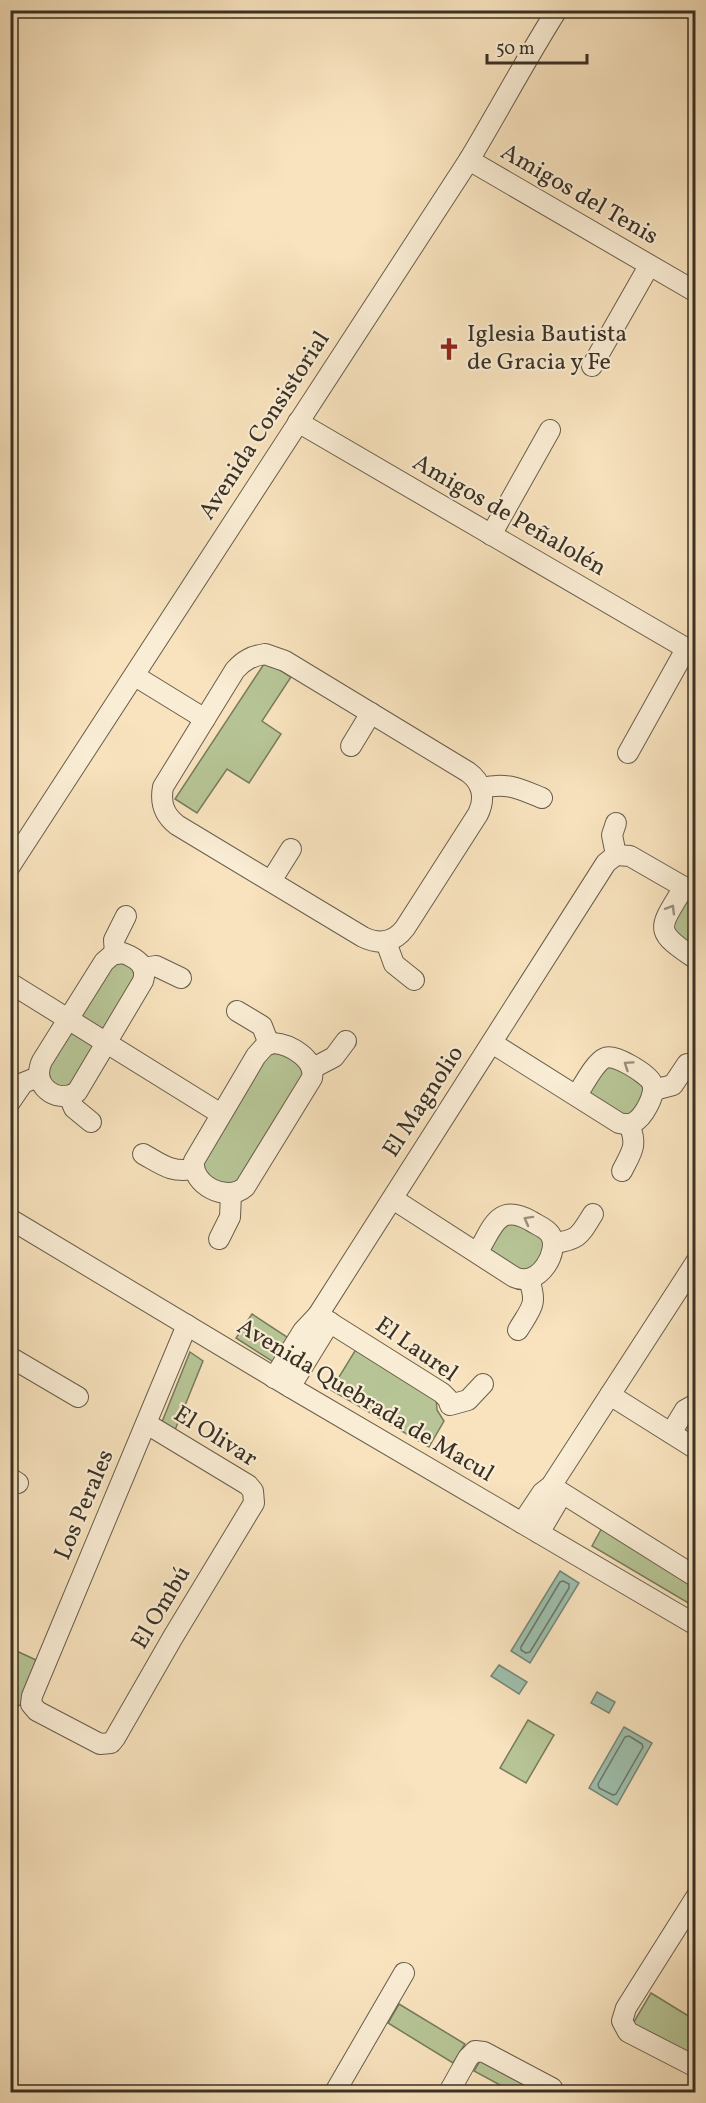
<svg xmlns="http://www.w3.org/2000/svg" width="706" height="2103" viewBox="0 0 706 2103" font-family="Vollkorn,serif">
	<style>
		.green { fill: #b7c596; stroke: #787b5e; stroke-width: 1.5 }
		.water { fill: #9ebfad; stroke: #768677; stroke-width: 1.5 }
		.lines { fill: none; stroke-linecap: round; stroke-linejoin: round }
		.shore { stroke: #6c7869; stroke-width: 1.5 }
		.minor-casing { stroke: #695e4b; stroke-width: 22 }
		.minor { stroke: #faedd5; stroke-width: 20 }
		.oneway { stroke: #9a8f7d }
		.labels { text-anchor: middle; dominant-baseline: central; stroke-width: 4.5; stroke-linejoin: round; paint-order: stroke }
		.street-label { font-size: 24px; fill: #393125; stroke: #faedd5 }
		.poi-label { font-size: 24px; fill: #393125; stroke: #faedd5; text-anchor: start }
	</style>
	<rect width="100%" height="100%" fill="#f8e3be"/>
	<filter id="stains"><feTurbulence type="fractalNoise" baseFrequency=".00333" numOctaves="4"/><feColorMatrix values="0 0 0 0 .2 0 0 0 0 .09 0 0 0 0 .02 0 0 0 .5 -.17"/></filter>
	<radialGradient id="worn" r=".72"><stop offset=".6" stop-color="#630" stop-opacity="0"/><stop offset="1" stop-color="#630" stop-opacity=".3"/></radialGradient>
	<!-- green -->
	<g class="green">
		<path d="M266,661l25,16 -29,44 19,13 -32,49 -22,-14 -30,44 -22,-14z"/>
		<path d="M688,900h7v52l-26,-26 16,-25z"/>
		<path d="M115,960l23,10 -33,59h-3l-19,-12 -1,-3z"/>
		<path d="M70,1030l25,15 -23,44 -21,-4 -6,-20z"/>
		<path d="M280,1050l27,19 -73,119 -31,-13 -4,-12 62,-105z"/>
		<path d="M612,1063l38,28 -22,28 -39,-22v-10z"/>
		<path d="M510,1219l38,22 -18,33 -36,-15 -5,-13z"/>
		<path d="M252,1314l38,25 -15,24 -39,-25z"/>
		<path d="M358,1346l78,50 1,14 7,11 -15,26 -98,-57z"/>
		<path d="M190,1352l13,9 -28,69 -13,-8z"/>
		<path d="M695,1411v32l-10,-8 -2,-10z"/>
		<path d="M603,1526l92,57v24l-103,-61z"/>
		<path d="M10,1648l26,12 -15,45 -10,2z"/>
		<path d="M528,1720l26,15 -28,48 -26,-15z"/>
		<path d="M651,1993l44,27v30l-5,9 -58,-34z"/>
		<path d="M399,2004l66,40 -12,19 -65,-40z"/>
		<path d="M481,2059l59,33h-27l-39,-21z"/>
	</g>
	<!-- water -->
	<g class="water">
		<path d="M560,1571l19,12 -49,80 -19,-12z"/>
		<path d="M499,1665l28,17 -8,12 -28,-18z"/>
		<path d="M597,1692l18,10 -6,11 -18,-10z"/>
		<path d="M624,1727l28,16 -35,62 -28,-17z"/>
	</g>
	<g class="lines">
		<!-- shore -->
		<g class="shore">
			<path d="M563,1581l6,3v4l-39,64 -4,1 -5,-3v-3l39,-65z"/>
			<path d="M629,1736l13,8 1,3 -27,47 -3,1 -14,-7 -1,-4 27,-47z"/>
		</g>
		<!-- minor casing -->
		<g class="minor-casing">
			<g id="minor">
				<path d="M469,160l227,132"/>
				<path d="M592,366l57,-100"/>
				<path d="M298,422l398,232"/>
				<path d="M491,535l59,-105"/>
				<path d="M265,654l20,7 183,111c14,10 18,26 10,42l-73,114c-11,15 -26,17 -42,9l-186,-112c-13,-10 -17,-22 -14,-38l72,-117c9,-10 17,-14 30,-16z"/>
				<path d="M135,676l70,43"/>
				<path d="M351,746l20,-33"/>
				<path d="M628,753l58,-104"/>
				<path d="M481,788c26,-6 37,0 61,10"/>
				<path d="M616,855l14,1 66,38"/>
				<path d="M616,855l-4,-20 4,-12"/>
				<path d="M10,866l459,-706c30,-50 57,-101 88,-150"/>
				<path d="M271,881l20,-32"/>
				<path d="M684,887c-25,42 -32,43 12,72"/>
				<path d="M386,942l8,22 20,16"/>
				<path d="M123,953c13,5 25,12 20,28l-66,111c-22,13 -46,-8 -35,-31l62,-99 8,-7z"/>
				<path d="M115,954l-1,-14 12,-24"/>
				<path d="M143,968l13,-2 25,12"/>
				<path d="M10,983l211,131"/>
				<path d="M237,1011l25,15 7,18"/>
				<path d="M273,1043c17,1 43,16 39,35l-67,109c-18,16 -54,-2 -51,-26l62,-105 9,-10z"/>
				<path d="M492,1043l127,80c5,1 9,2 14,0 10,-5 24,-29 19,-40 -4,-9 -38,-30 -47,-25 -10,4 -22,28 -28,37"/>
				<path d="M313,1068l21,-11 12,-16"/>
				<path d="M654,1090l19,-5 14,-21"/>
				<path d="M69,1096l5,12 17,14"/>
				<path d="M10,1102l13,-19 15,-6"/>
				<path d="M143,1154c20,11 28,19 51,15"/>
				<path d="M622,1171c10,-20 16,-25 7,-47"/>
				<path d="M393,1199l121,78c25,12 47,-27 36,-43 -4,-6 -13,-9 -19,-13 -34,-19 -38,7 -54,32"/>
				<path d="M10,1219l280,168 406,238"/>
				<path d="M219,1239l11,-22 1,-23"/>
				<path d="M554,1243c25,-3 26,-8 39,-29"/>
				<path d="M318,1315l124,78 6,6 2,6 18,-5 15,-16"/>
				<path d="M518,1330c13,-22 20,-25 11,-50"/>
				<path d="M10,1357l68,40"/>
				<path d="M274,1378l29,-47 15,-16 288,-452 10,-8"/>
				<path d="M290,1387l40,-65"/>
				<path d="M610,1395l86,54"/>
				<path d="M147,1424l101,61 5,6 1,12 -81,134 -58,101 -4,5 -11,1 -63,-33 -6,-7 1,-8 155,-371"/>
				<path d="M671,1433l14,-23 11,-6"/>
				<path d="M10,1478l8,5"/>
				<path d="M551,1486l145,91"/>
				<path d="M522,1523l20,-30 9,-7 145,-224"/>
				<path d="M539,1533l23,-39"/>
				<path d="M696,1897l-70,111 -4,13 6,11 68,35"/>
				<path d="M335,2092l69,-119"/>
				<path d="M449,2092l19,-34 7,-7 9,1 68,36 2,4"/>
			</g>
		</g>
		<!-- minor -->
		<use href="#minor" class="minor"/>
	</g>
	<!-- one-way arrows -->
	<defs><path id="oneway-chevron" d="M-2-3.5L2.5 0L-2 3.5" fill="none" stroke-width="1.6" stroke-linecap="round" stroke-linejoin="round" transform="scale(1.5)"/></defs>
	<g class="oneway">
		<use href="#oneway-chevron" transform="translate(671 909) rotate(-59)"/>
		<use href="#oneway-chevron" transform="translate(628 1065) rotate(-146)"/>
		<use href="#oneway-chevron" transform="translate(528 1220) rotate(-151)"/>
	</g>
	<!-- icons -->
	<defs>
		<g id="church-bare" transform="scale(1.8)"><path d="M-1.2-6h2.4v3.5h3.3v2.4h-3.3V6h-2.4V-.1h-3.3v-2.4h3.3Z" fill="#8f2418" stroke="#faedd5" stroke-width="2.5" paint-order="stroke"/></g>
	</defs>
	<g fill-rule="evenodd">
		<use href="#church-bare" x="449" y="349"/>
	</g>
	<g class="labels">
		<!-- street labels -->
		<g class="street-label">
			<text transform="translate(579 195) rotate(30)">Amigos del Tenis</text>
			<text transform="translate(265 426) rotate(-57)">Avenida Consistorial</text>
			<text transform="translate(509 516) rotate(30)">Amigos de Peñalolén</text>
			<text transform="translate(424 1102) rotate(-57)">El Magnolio</text>
			<text transform="translate(416 1350) rotate(35)">El Laurel</text>
			<text transform="translate(365 1401) rotate(31)">Avenida Quebrada de Macul</text>
			<text transform="translate(215 1437) rotate(32)">El Olivar</text>
			<text transform="translate(85 1505) rotate(-67)">Los Perales</text>
			<text transform="translate(162 1608) rotate(-59)">El Ombú</text>
		</g>
		<!-- poi labels -->
		<g class="poi-label">
			<text x="467" y="335">Iglesia Bautista<tspan x="467" dy="28">de Gracia y Fe</tspan></text>
		</g>
	</g>
	<!-- margin -->
	<rect width="706" height="2103" fill="none" stroke="#f8e3be" stroke-width="36"/>
	<rect x="12" y="12" width="682" height="2079" fill="none" stroke="#393125" stroke-width="3"/>
	<rect x="18" y="18" width="670" height="2067" fill="none" stroke="#393125" stroke-width="1.5"/>
	<!-- scale -->
	<path d="M487 54v9h100v-9" fill="none" stroke="#393125" stroke-width="3"/>
	<text x="496" y="54" font-size="18" fill="#393125" stroke="#faedd5" stroke-width="4.5" paint-order="stroke">50 m</text>
	<rect width="100%" height="100%" filter="url(#stains)"/>
	<rect width="100%" height="100%" fill="url(#worn)"/>
</svg>
